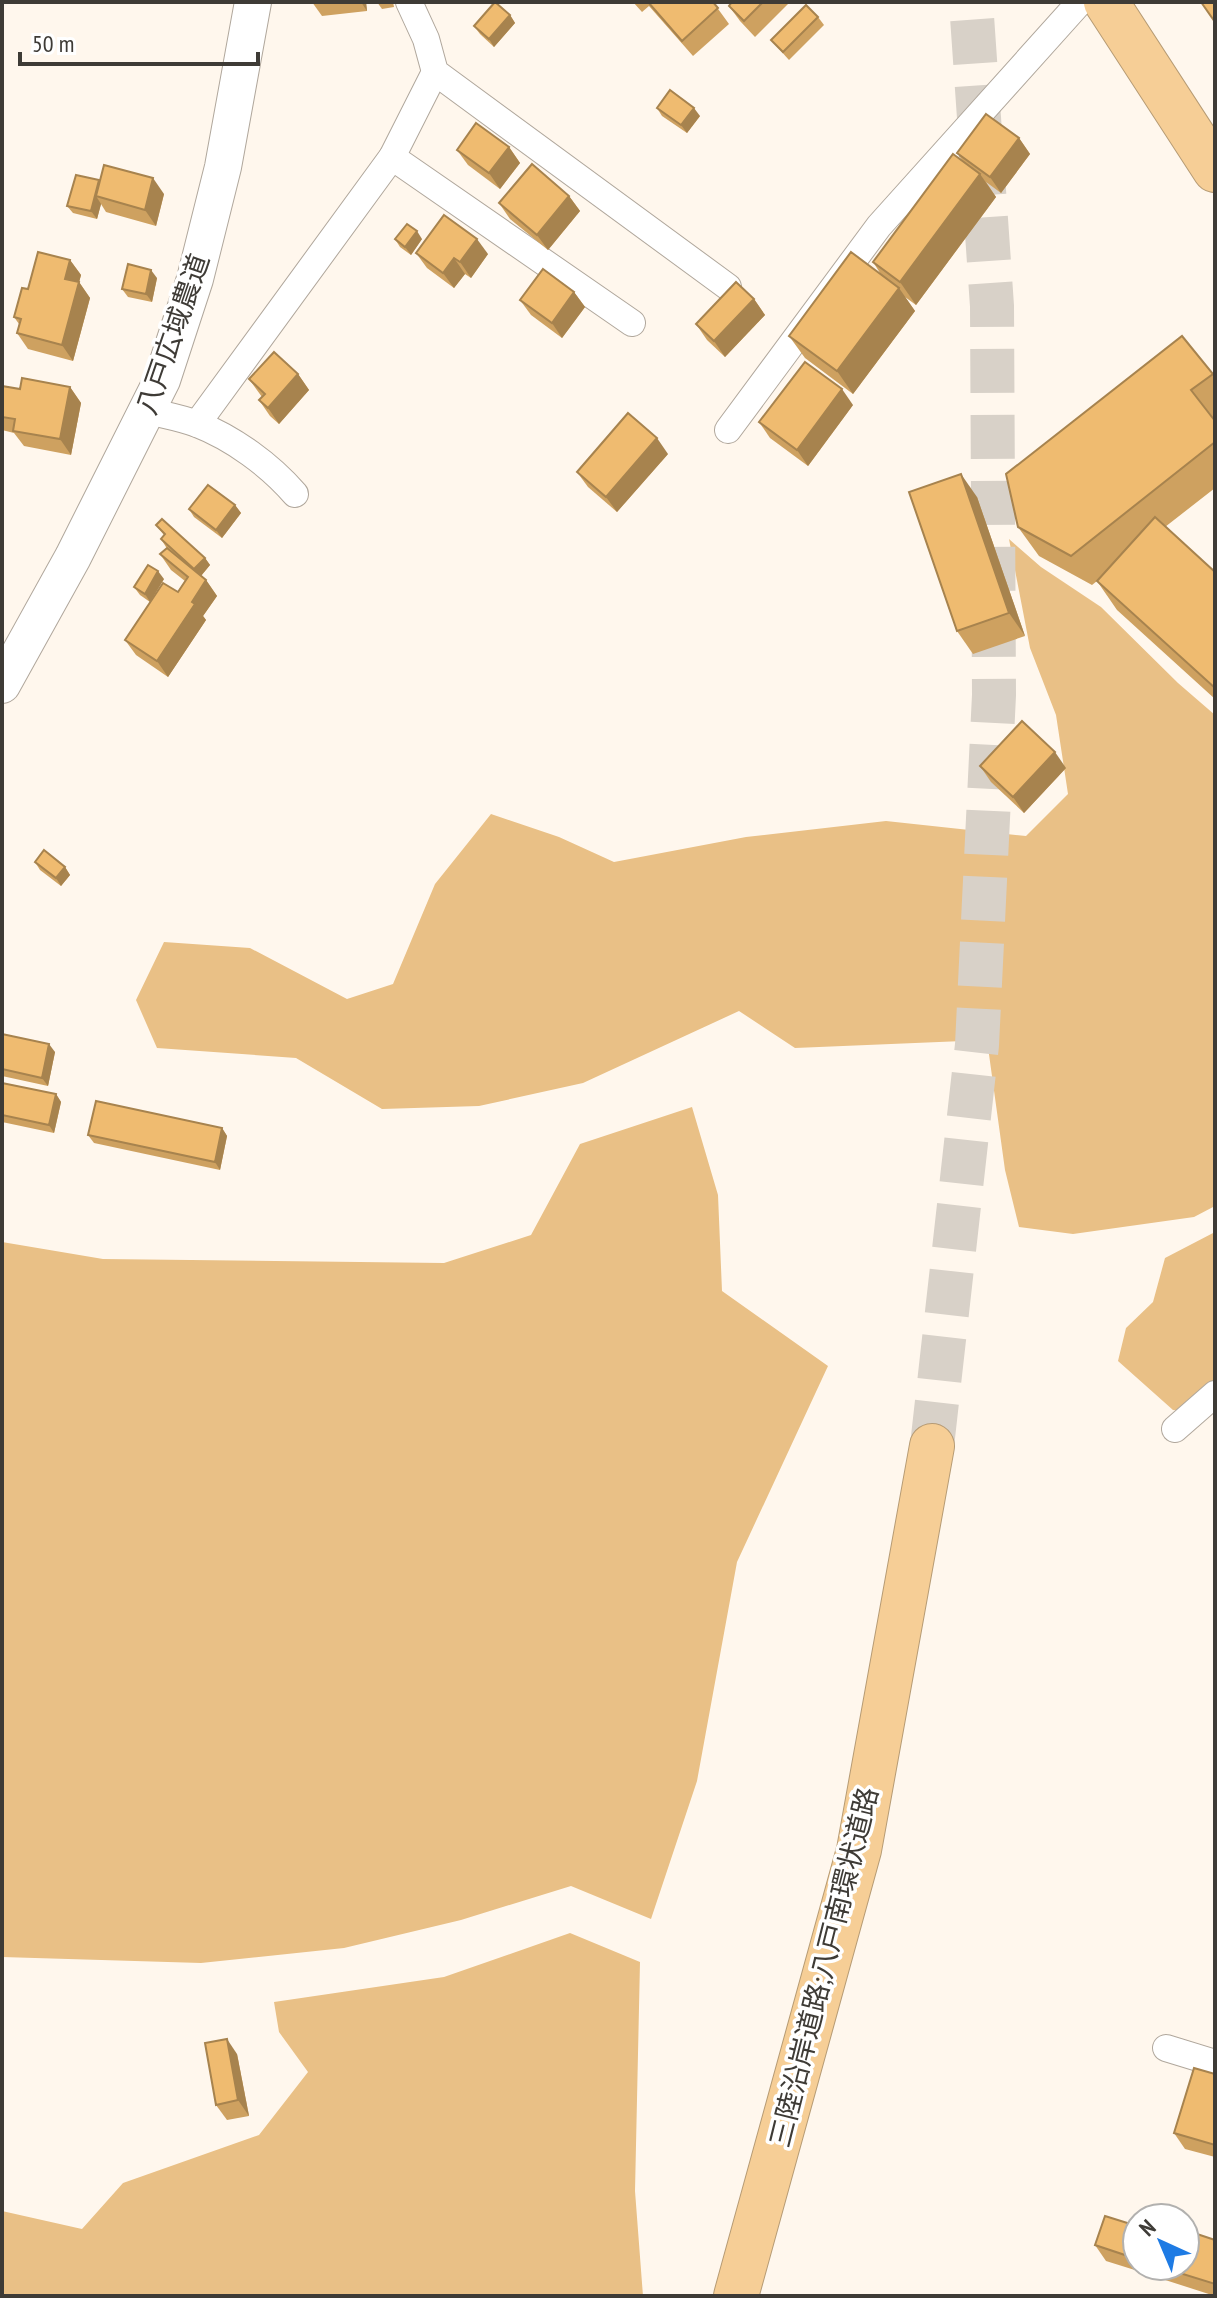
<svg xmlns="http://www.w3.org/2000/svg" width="1217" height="2298" viewBox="0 0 1217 2298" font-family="'PT Sans Narrow','Noto Sans JP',sans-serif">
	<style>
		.green { fill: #e9c086 }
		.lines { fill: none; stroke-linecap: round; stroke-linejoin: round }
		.highway-tunnel { stroke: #d8d1c8; stroke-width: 44; stroke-dasharray: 44 22; stroke-linecap: butt }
		.street-casing { stroke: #b0a79c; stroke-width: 28 }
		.secondary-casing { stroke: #b0a79c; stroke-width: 38 }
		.highway-casing { stroke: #b69b74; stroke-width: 46 }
		.street { stroke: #fff; stroke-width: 26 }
		.secondary { stroke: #fff; stroke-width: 36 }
		.highway { stroke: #f6ce96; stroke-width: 44 }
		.wall { fill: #cea160 }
		.shaded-wall { fill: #a7834e }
		.building { fill: #efbb70; stroke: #a7834e; stroke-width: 2 }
		.labels { text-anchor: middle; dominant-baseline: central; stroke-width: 7; stroke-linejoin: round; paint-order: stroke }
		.street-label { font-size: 28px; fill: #3e3b36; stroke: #fff }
	</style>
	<rect width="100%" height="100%" fill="#fff7ed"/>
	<!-- green -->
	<g class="green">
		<path d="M1009,539l32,28 60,40 77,76 37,32v491l-21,11 -121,17 -54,-7 -14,-57 -18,-130 -192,8 -56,-37 -156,72 -104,23 -97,3 -86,-51 -139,-10 -21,-48 28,-58 86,6 97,51 46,-15 42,-100 56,-70 68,23 55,25 132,-25 140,-16 140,15 42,-42 -12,-79 -26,-67z"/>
		<path d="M692,1107l26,88 4,96 106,75 -91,196 -40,219 -46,138 -80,-33 -110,34 -117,28 -143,15 -199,-6v-715l101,17 341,4 87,-28 49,-91z"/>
		<path d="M1215,1232v182l-42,-4 -55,-49 8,-33 27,-26 12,-44z"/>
		<path d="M570,1933l70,29 -5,229 8,105h-641v-85l80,18 41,-46 136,-48 49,-63 -29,-40 -5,-30 170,-25z"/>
	</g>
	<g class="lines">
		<!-- highway-tunnel -->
		<path class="highway-tunnel" d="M932,1446l45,-401 17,-350 -2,-389 -21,-304"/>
		<!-- street casing -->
		<g class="street-casing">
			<g id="street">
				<path d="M409,2l17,37 9,33 293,215"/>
				<path d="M392,157l240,166"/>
				<path d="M148,411c16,4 34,7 49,13 36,14 73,41 98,70"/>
				<path d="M197,424l195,-267 43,-85"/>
				<path d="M728,430l151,-204 201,-224"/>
				<path d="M1175,1429l40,-35"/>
				<path d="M1166,2048l49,15"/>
			</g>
		</g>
		<!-- secondary casing -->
		<g class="secondary-casing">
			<path id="secondary" d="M2,685l71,-128 89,-177 33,-101 28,-112 30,-165"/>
		</g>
		<!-- highway casing -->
		<g class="highway-casing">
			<g id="highway">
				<path d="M1106,2l109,168"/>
				<path d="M736,2296l123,-446 73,-404"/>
			</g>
		</g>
		<!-- street -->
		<use href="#street" class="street"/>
		<!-- secondary -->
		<use href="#secondary" class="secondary"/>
		<!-- highway -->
		<use href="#highway" class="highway"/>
	</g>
	<!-- wall -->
	<g class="wall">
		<path d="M312,2h54l1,9 -45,5z"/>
		<path d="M377,2h16l1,5 -12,2z"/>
		<path d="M633,2h80l16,22 -36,32 -44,-50 -7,6z"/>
		<path d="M732,2h58l-35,35 -15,-16 -11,-15z"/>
		<path d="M510,15l5,8 -21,24 -14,-13 -6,-8z"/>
		<path d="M818,17l6,8 -35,35 -18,-20z"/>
		<path d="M657,108l43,8 -13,17 -25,-17z"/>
		<path d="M1019,138l11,16 -29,39 -15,-11 10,15 -80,108 -11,-8 10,14 -62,83 -48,-36 -16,-22 93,-60 -9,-14 90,-101 -6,-8z"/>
		<path d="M509,147l11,16 -20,26 -32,-24 -11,-15z"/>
		<path d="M100,181l64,13 -8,32 -50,-14 -5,-8 -4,15 -24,-6 -6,-7z"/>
		<path d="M569,196l11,15 -32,39 -38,-31 -11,-16z"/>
		<path d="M395,239h27l-11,16 -11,-8z"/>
		<path d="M416,253l72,1 -17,24 -6,-4 -11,14 -27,-20z"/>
		<path d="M70,260l11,15 -2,7 11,16 -17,63 -45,-12 -11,-16 2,-9 -5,-7 14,-28z"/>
		<path d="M157,278l-5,24 -24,-5 -6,-8z"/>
		<path d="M574,292l11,15 -23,31 -31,-23 -11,-15z"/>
		<path d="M754,299l11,16 -40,42 -18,-17 -11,-16z"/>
		<path d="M1182,336l33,41v40l-2,2 2,2v67l-50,39 50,45v127l-98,-89 -20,-29 -5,4 -53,-29 -21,-29z"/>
		<path d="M298,374l11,16 -30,34 -9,-8 -11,-16 3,-3 -13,-18z"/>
		<path d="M2,386l18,3 50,-2 11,16 -10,52 -47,-9 -10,-13 -12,-3z"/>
		<path d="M853,405l-45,61 -38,-28 -11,-16z"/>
		<path d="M668,454l-51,58 -29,-25 -11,-15z"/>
		<path d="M977,497l48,139 -52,18 -16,-23z"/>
		<path d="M235,505l6,8 -19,25 -28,-21 -5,-8z"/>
		<path d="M156,525l49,33 5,7 -9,11 5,4 11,16 -14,20 3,4 -38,57 -32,-22 -11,-15 53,-48 7,-11 -14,-11 -11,-16h15l-9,-7 -5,-8 3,-4z"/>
		<path d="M164,579l-14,23 -10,-7 -6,-8z"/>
		<path d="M980,766l86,2 -42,45 -33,-31z"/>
		<path d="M35,862l30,5 5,8 -9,11 -21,-16z"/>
		<path d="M2,1034l53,18 -7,34 -46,-10z"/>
		<path d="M2,1083l54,11 5,8 -7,31 -52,-11z"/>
		<path d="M222,1128l5,8 -7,34 -126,-27 -6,-8z"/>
		<path d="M237,2054l12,62 -22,4 -11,-15z"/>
		<path d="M1215,2074v83l-30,-8 -11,-16z"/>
		<path d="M1137,2226v40h48l6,-23 24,-3v56l-56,-18 -4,-5 -1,3 -48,-15 -11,-16z"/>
	</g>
	<!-- shaded-wall -->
	<g class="shaded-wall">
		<path d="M361,2h5l1,9z"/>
		<path d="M510,15l5,8 -21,24 -5,-8z"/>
		<path d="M694,108l6,8 -13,17 -6,-8z"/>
		<path d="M1019,138l11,16 -29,39 -11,-16z"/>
		<path d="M509,147l11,16 -20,26 -11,-16z"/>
		<path d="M980,174l16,23 -80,108 -16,-23z"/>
		<path d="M153,178l11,16 -8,32 -11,-16z"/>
		<path d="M99,180l-3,16 5,8 -4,15 -6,-8z"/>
		<path d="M569,196l11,15 -32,39 -11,-15z"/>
		<path d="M417,231l5,8 -11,16 -6,-8z"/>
		<path d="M477,239l11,15 -17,24 -11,-16z"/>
		<path d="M454,258l11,16 -11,14 -11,-15z"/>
		<path d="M70,260l11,15 -5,19 -11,-15z"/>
		<path d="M151,270l6,8 -5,24 -6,-8z"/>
		<path d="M79,282l11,16 -17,63 -11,-16z"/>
		<path d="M899,288l16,23 -62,83 -16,-23z"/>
		<path d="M574,292l11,15 -23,31 -10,-15z"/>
		<path d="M754,299l11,16 -40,42 -11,-16z"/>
		<path d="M298,374l11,16 -30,34 -11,-16z"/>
		<path d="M70,387l11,16 -10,52 -11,-16z"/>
		<path d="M842,389l11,16 -45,61 -11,-16z"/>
		<path d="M657,438l11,16 -51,58 -11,-15z"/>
		<path d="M961,474l16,23 48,139 -16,-23z"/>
		<path d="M235,505l6,8 -19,25 -6,-8z"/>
		<path d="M205,558l5,7 -10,12 -6,-8z"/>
		<path d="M158,571l6,8 -14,23 -5,-8z"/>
		<path d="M206,580l11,16 -14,20 3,4 -38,57 -11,-16 35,-59z"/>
		<path d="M1055,752l11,16 -42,45 -11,-16z"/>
		<path d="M65,867l5,8 -9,11 -5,-8z"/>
		<path d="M49,1044l6,8 -7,34 -6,-8z"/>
		<path d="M56,1094l5,8 -7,31 -5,-8z"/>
		<path d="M222,1128l5,8 -7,34 -5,-8z"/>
		<path d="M227,2039l10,15 12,62 -11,-16z"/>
		<path d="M1147,2266h3l5,7 -1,3z"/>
	</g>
	<!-- building -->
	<g class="building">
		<path d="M495,2l15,13 -21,24 -15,-13z"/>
		<path d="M648,2h65l5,6 -36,33z"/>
		<path d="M732,2h31l-19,19 -15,-15z"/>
		<path d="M1201,2h14v20z"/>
		<path d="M806,5l12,12 -35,35 -12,-12z"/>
		<path d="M670,90l24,18 -13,17 -24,-17z"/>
		<path d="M986,114l33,24 -29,39 -33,-24z"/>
		<path d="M476,123l33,24 -20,26 -32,-23z"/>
		<path d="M953,154l27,20 -80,108 -27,-20z"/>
		<path d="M532,164l37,32 -32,39 -38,-32z"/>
		<path d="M104,165l49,13 -8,32 -49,-14z"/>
		<path d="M76,175l23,5 -8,31 -24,-5z"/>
		<path d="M444,215l33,24 -17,23 -6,-4 -11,15 -27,-20z"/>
		<path d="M407,224l10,7 -12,16 -10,-8z"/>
		<path d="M38,252l32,8 -5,19 14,3 -17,63 -45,-12 4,-14 -7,-2 8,-29 6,1z"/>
		<path d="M851,252l48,36 -62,83 -48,-35z"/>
		<path d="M128,264l23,6 -5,24 -24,-5z"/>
		<path d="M543,269l31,23 -22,31 -32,-23z"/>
		<path d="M736,282l18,17 -40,42 -18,-17z"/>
		<path d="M1182,336l31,38 -22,16 24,31v21l-144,114 -53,-29 -12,-53z"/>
		<path d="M274,352l24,22 -30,34 -9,-8 6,-6 -16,-15z"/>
		<path d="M805,362l37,27 -45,61 -38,-28z"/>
		<path d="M22,378l48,9 -10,52 -47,-8 2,-12 -13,-2v-31l18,3z"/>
		<path d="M628,413l29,25 -51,59 -29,-25z"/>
		<path d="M961,474l48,139 -52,18 -48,-139z"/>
		<path d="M208,485l27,20 -19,25 -27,-21z"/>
		<path d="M1155,517l60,55v116l-118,-107z"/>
		<path d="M162,519l43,39 -11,11 -33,-30 4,-5 -9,-9z"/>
		<path d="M167,548l39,32 -14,22 3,2 -38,57 -32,-21 38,-57 15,9 10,-15 -28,-23z"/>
		<path d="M148,565l10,6 -13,23 -11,-7z"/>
		<path d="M1022,721l33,31 -42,45 -33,-31z"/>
		<path d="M44,850l21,17 -9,11 -21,-16z"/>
		<path d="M2,1034l47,10 -7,34 -40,-9z"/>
		<path d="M2,1083l54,11 -7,31 -47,-10z"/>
		<path d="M96,1101l126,27 -7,34 -127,-27z"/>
		<path d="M227,2039l11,61 -22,5 -11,-62z"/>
		<path d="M1194,2068l21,6v71l-41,-12z"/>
		<path d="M1105,2216l32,10v33l-42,-14z"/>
		<path d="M1194,2233l21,7v44l-58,-18h28v-25l6,2z"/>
	</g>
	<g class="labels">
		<!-- street labels -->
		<g class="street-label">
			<text transform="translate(172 334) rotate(-71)">八戸広域農道</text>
			<text transform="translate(823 1967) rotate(-76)">三陸沿岸道路;八戸南環状道路</text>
		</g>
	</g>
	<!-- border -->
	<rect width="1217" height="2298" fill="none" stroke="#3e3b36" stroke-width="8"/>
	<!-- north arrow -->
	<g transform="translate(1161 2242) rotate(316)"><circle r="38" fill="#ffffff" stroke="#b2b1af" stroke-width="2"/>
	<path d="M0-6L14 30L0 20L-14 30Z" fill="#1e7be4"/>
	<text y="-12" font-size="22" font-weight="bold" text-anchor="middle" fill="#3e3b36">N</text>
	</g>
	<!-- scale -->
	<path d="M20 52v12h238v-12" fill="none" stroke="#3e3b36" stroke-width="4"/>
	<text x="32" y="52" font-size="24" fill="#3e3b36" stroke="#ffffff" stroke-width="6" paint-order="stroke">50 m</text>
</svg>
